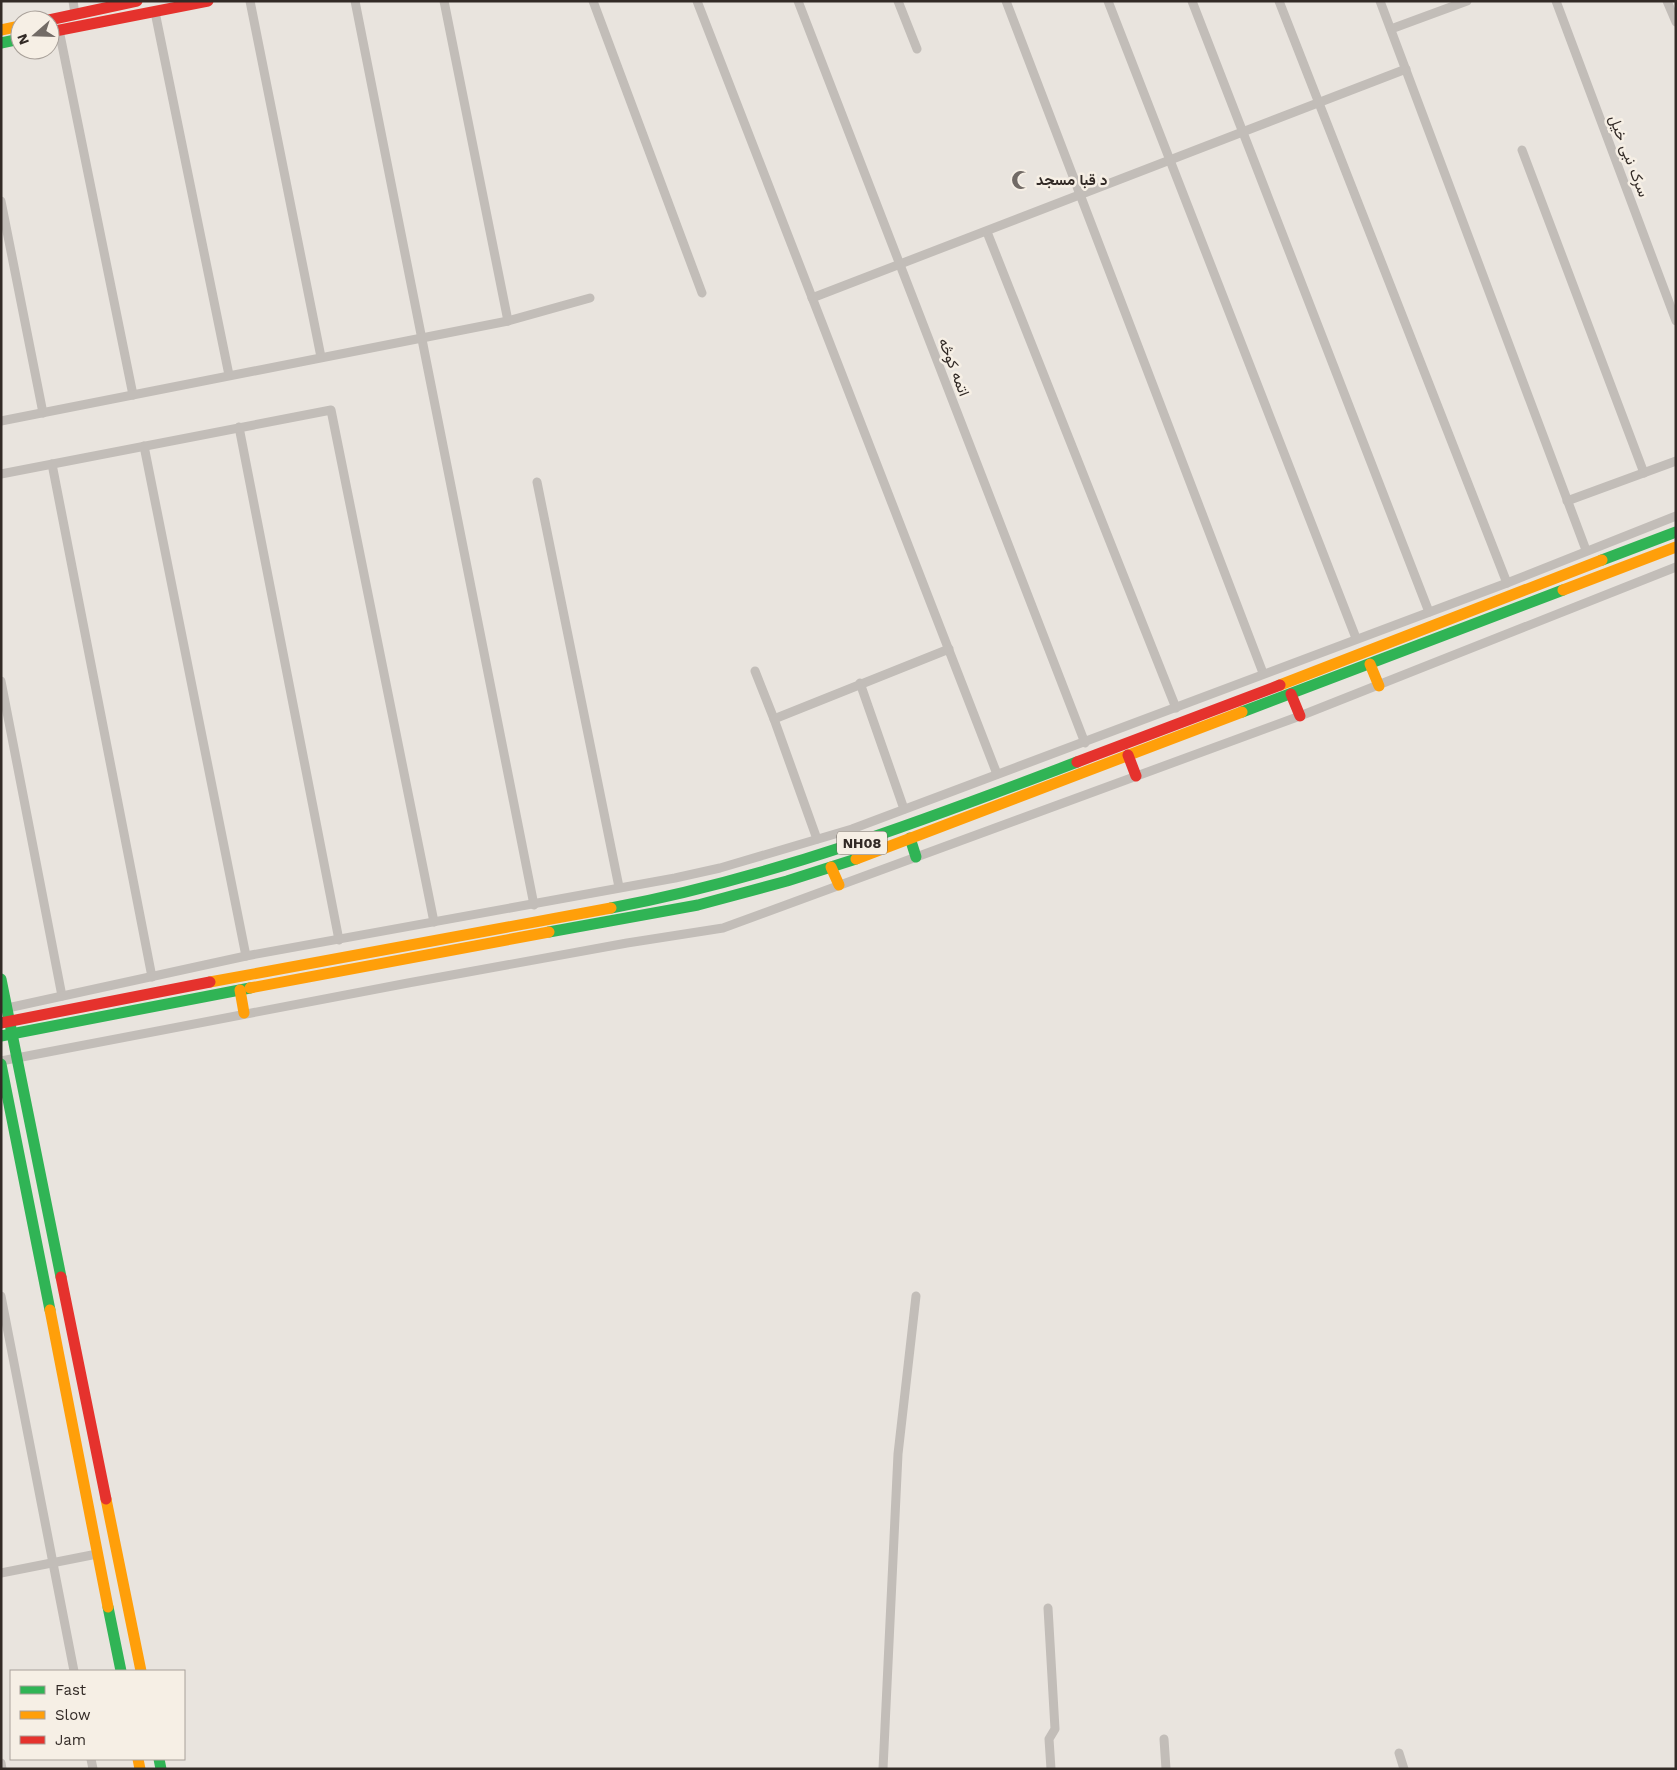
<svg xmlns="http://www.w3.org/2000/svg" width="1677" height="1770" viewBox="0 0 1677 1770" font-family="'Work Sans',Vazirmatn,sans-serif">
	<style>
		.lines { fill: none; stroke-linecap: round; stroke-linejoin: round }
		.street { stroke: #c2bdb8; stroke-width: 9 }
		.fast { stroke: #30b455; stroke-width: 11 }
		.slow { stroke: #ff9f0a; stroke-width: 11 }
		.jam { stroke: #e5322d; stroke-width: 11 }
		.labels { text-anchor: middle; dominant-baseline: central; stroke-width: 5; stroke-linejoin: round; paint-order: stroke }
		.shield { fill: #f6efe5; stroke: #6d655f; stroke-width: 1 }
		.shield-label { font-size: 14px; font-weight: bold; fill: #322a26 }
		.street-label { font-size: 15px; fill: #322a26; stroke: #f6efe5 }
		.poi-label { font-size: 15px; font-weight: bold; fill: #322a26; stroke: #f6efe5; text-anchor: start }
	</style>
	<rect width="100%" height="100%" fill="#e9e4de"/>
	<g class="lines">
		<!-- street -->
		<g class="street">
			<path d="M73,1l2,13"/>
			<path d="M250,1l71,356"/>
			<path d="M355,1l179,904"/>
			<path d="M444,1l64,320"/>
			<path d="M593,1l109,292"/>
			<path d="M697,1l300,773"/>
			<path d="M798,1l287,742"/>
			<path d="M898,1l19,48"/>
			<path d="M1006,1l257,672"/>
			<path d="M1108,1l248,637"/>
			<path d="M1192,1l237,611"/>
			<path d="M1279,1l228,582"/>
			<path d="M1380,1l206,549"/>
			<path d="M1556,1l120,320"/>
			<path d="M1667,1l9,21"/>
			<path d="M155,12l74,363"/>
			<path d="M1391,29l76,-28"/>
			<path d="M59,30l74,365"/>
			<path d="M1522,150l122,323"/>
			<path d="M1,201l42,212"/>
			<path d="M987,232l189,476"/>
			<path d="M812,298l594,-229"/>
			<path d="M1,421l507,-100 82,-23"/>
			<path d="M239,427l100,513"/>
			<path d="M144,446l102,510"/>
			<path d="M52,464l100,513"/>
			<path d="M1,474l330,-64 103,512"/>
			<path d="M537,482l82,405"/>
			<path d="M1567,501l109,-40"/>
			<path d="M755,671l19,48 43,120"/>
			<path d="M1,681l61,315"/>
			<path d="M860,683l44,126"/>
			<path d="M774,719l175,-70"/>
			<path d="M3,1009l243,-53 429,-78 45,-10 132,-39 655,-246 169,-67"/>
			<path d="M1,1061l407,-78 219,-40 96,-15 577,-212 376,-149"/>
			<path d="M1,1296l73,375"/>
			<path d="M1,1573l96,-19"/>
			<path d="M1048,1608l7,121 -6,10 2,30"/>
			<path d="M1164,1739l2,30"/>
			<path d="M1399,1753l5,16"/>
			<path d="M91,1759l2,10"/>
			<path d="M1,1763l1,6"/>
			<path d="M883,1769l15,-315 18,-158"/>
		</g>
		<!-- fast -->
		<g class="fast">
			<path d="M1,43l19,-4"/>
			<path d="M1602,560l74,-28"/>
			<path d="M1242,712l321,-122"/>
			<path d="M910,838l6,19"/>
			<path d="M611,908c161,-30 314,-88 466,-146"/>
			<path d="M549,932l149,-27 89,-24 69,-22"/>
			<path d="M1,979l60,298"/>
			<path d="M1,1036l249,-48"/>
			<path d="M1,1064l49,246"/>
			<path d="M108,1607l13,64"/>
			<path d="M159,1759l2,10"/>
		</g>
		<!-- slow -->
		<g class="slow">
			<path d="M1,30l19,-4"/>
			<path d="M1563,590l113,-43"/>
			<path d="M1370,664l9,22"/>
			<path d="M1280,685l322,-125"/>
			<path d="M856,859l386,-147"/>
			<path d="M831,867l8,18"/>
			<path d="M210,982l401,-74"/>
			<path d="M250,988l299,-56"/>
			<path d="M240,990l4,23"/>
			<path d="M50,1310l58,297"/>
			<path d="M106,1499l35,172"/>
			<path d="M138,1759l2,10"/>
		</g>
		<!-- jam -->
		<g class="jam">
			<path d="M49,20l88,-19"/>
			<path d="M50,32l158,-31"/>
			<path d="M1291,694l9,22"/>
			<path d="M1128,755l8,21"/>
			<path d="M1077,762l203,-77"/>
			<path d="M1,1023l209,-41"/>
			<path d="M61,1277l45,222"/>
		</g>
	</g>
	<!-- icons -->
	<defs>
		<g id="mosque-bare" transform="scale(1.5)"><path d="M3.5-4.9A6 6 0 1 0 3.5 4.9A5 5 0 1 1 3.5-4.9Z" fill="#726b66" stroke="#f6efe5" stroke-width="2.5" paint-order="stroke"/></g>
	</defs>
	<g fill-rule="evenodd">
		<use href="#mosque-bare" x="1021" y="180"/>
	</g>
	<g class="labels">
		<!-- shield labels -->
		<rect class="shield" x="837" y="831.5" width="50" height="23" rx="4"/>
		<g class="shield-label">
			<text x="862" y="843">NH08</text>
		</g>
		<!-- street labels -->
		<g class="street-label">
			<text transform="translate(1629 156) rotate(69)">سرک نبی خیل</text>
			<text transform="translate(954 367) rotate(69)">اتمه کوڅه</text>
		</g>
		<!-- poi labels -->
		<g class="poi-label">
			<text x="1036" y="180">د قبا مسجد</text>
		</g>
	</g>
	<!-- border -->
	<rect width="1677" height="1770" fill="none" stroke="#322a26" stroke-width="5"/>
	<!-- legend -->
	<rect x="10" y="1670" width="175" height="90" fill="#f6efe5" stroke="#a8a099"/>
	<rect x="20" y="1686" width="25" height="8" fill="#30b455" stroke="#a8a099"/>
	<text x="55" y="1695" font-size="15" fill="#322a26">Fast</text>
	<rect x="20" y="1711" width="25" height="8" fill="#ff9f0a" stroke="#a8a099"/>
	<text x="55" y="1720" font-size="15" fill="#322a26">Slow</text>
	<rect x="20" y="1736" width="25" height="8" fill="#e5322d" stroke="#a8a099"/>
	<text x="55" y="1745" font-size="15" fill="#322a26">Jam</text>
	<!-- north arrow -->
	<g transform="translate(35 35) rotate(250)"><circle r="24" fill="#f6efe5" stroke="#a8a099"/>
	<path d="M0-4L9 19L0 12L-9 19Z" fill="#726b66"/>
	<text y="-8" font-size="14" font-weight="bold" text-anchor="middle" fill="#322a26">N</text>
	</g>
</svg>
